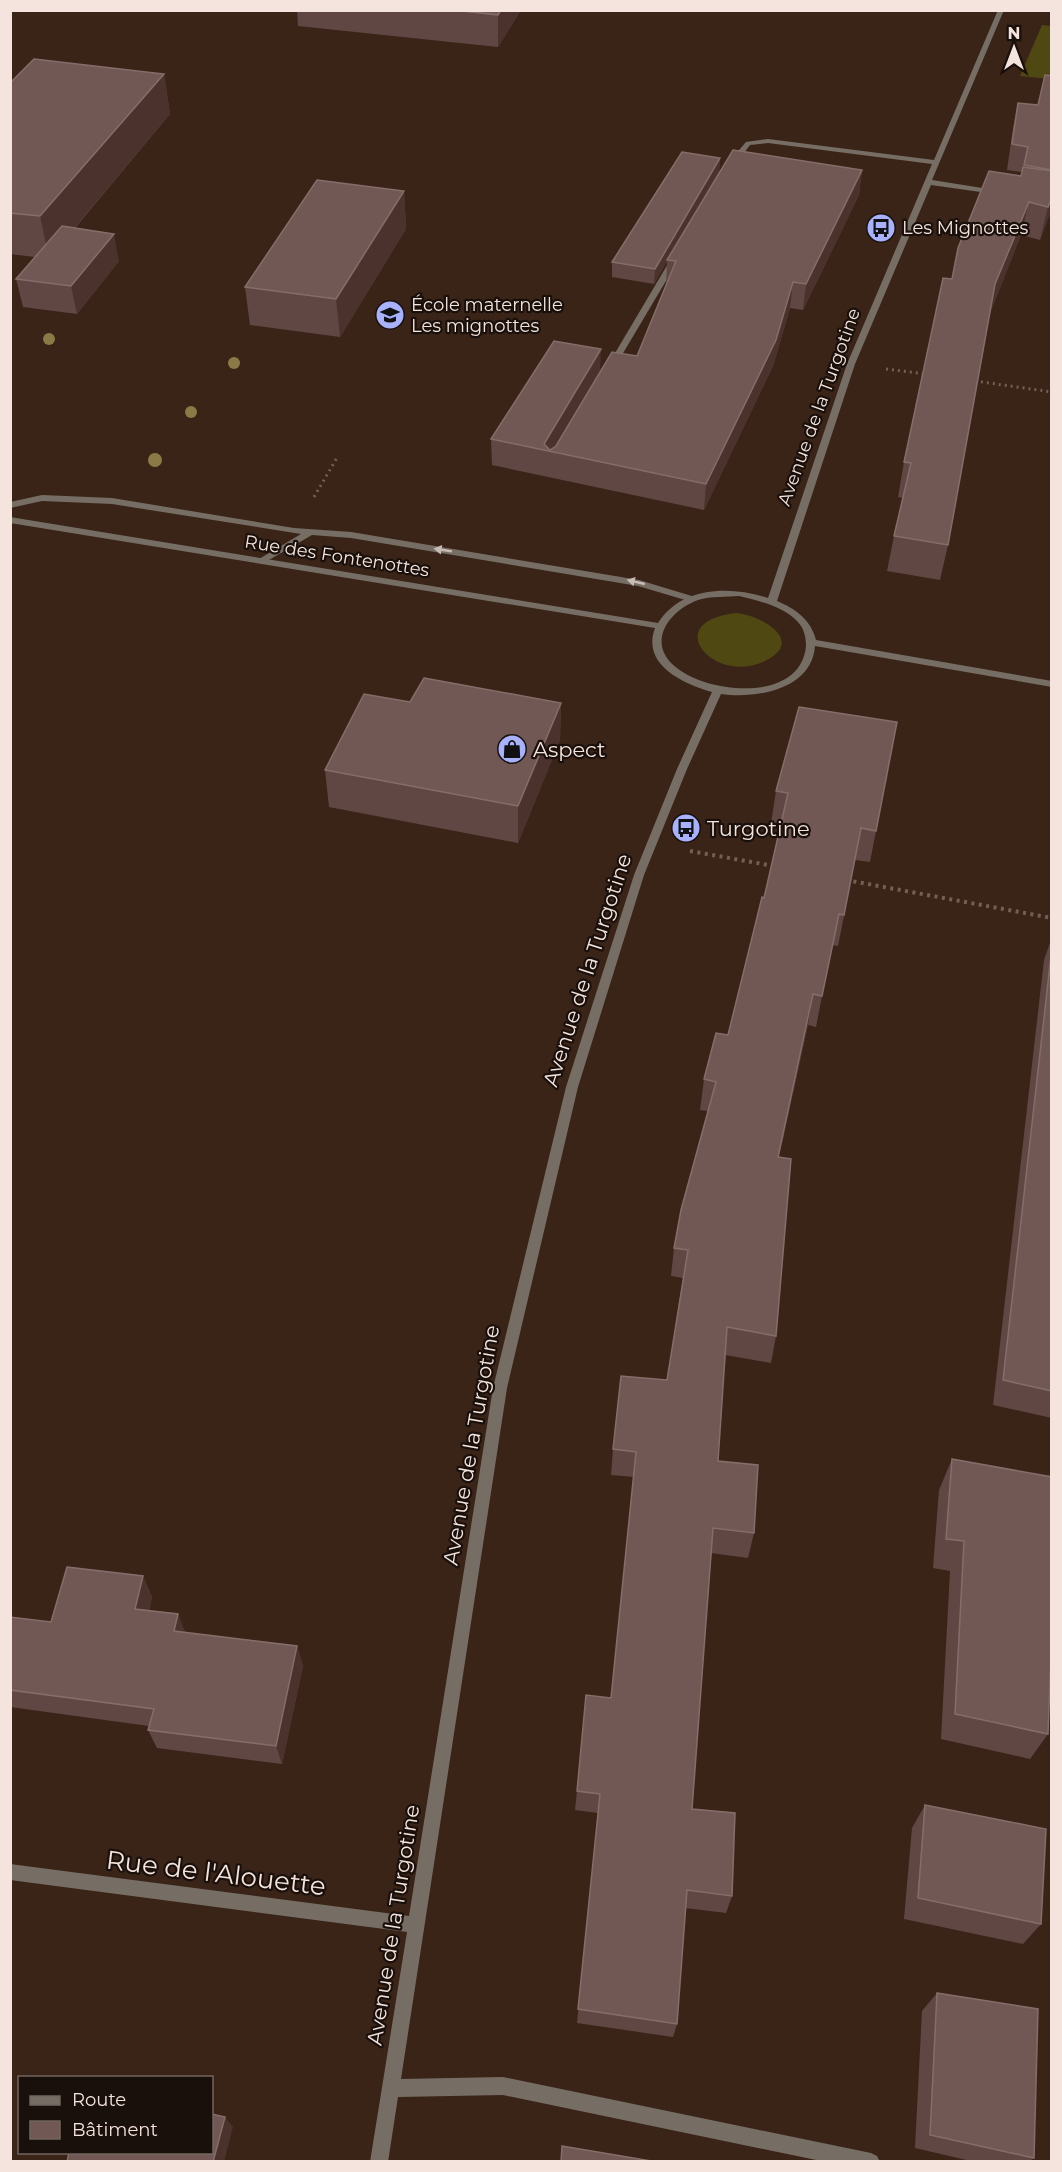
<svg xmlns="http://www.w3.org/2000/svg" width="1062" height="2172" viewBox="0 0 1062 2172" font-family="Montserrat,sans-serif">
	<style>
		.green { fill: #504813 }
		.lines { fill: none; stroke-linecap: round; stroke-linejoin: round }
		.path-far1 { stroke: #745f55; stroke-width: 3; stroke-dasharray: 2 4; stroke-linecap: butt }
		.path { stroke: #745f55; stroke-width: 4; stroke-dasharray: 3 4.5; stroke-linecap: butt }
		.lane { fill: #766e64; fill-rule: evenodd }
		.street { fill: #766e64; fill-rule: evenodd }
		.tree { fill: #8b7a45 }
		.wall { fill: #614744 }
		.shaded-wall { fill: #4b322c }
		.building { fill: #715855; stroke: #856e6a; stroke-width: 1.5 }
		.oneway { fill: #c8bbb3 }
		.labels { text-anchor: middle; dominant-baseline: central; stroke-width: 4.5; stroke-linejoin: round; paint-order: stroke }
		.far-poi-label { font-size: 18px; fill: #f4e4dd; stroke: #1a100b; text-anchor: start }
		.far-street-label { font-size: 18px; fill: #f4e4dd; stroke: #1a100b }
		.poi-label { font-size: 21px; fill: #f4e4dd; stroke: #1a100b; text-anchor: start }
		.street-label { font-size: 21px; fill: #f4e4dd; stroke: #1a100b }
		.near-street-label { font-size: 26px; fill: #f4e4dd; stroke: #1a100b }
	</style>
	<rect width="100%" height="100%" fill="#3a2418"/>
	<!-- green -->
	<g class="green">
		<path d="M1042,25l9,1v53l-31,-3z"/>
		<path d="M737,613c25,3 69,28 28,48 -51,25 -107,-40 -28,-48z"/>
	</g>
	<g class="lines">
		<!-- path-far1 -->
		<g class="path-far1">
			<path d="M886,369l40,5"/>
			<path d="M975,381l77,11"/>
			<path d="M314,497l24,-41"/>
		</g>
		<!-- path -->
		<g class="path">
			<path d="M690,851l84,15"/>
			<path d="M846,880l206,38"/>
		</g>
		<!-- lane -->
		<path class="lane" d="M42,495l70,3 182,30 57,4 288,48 56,17 2,2 -5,3 -54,-16 -287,-48 -39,-3 -50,29 -3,-1v-4l42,-25 -189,-30 -70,-3 -32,7v-6z"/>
		<!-- street -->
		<g class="street">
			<path d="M998,10h6l-72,170 63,10 4,2 -4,2 -64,-9 -76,179 -78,237c19,8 34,19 39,39l236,41v6l-237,-41c-3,44 -60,53 -94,48l-34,75 -43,106 -66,212 -71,301 -106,691 102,-2 368,76 6,3 3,6h-54l-323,-67 -105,2 -10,65h-18l37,-230 -397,-52v-16l399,52 84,-528 73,-301 68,-212 43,-106 35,-77c-28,-8 -71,-27 -57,-64l-645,-105v-6l648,106c24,-37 72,-37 110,-25l79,-234 85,-200 -164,-21 -18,2 -16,21 -7,-2 19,-22 22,-3 166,21zM739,596c20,5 43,10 58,25 7,7 9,16 9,25 -5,57 -97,48 -129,22 -32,-24 -9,-57 21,-68 13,-4 28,-3 41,-4z"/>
			<path d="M672,257l7,2 -63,106 -7,2 -1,-2z"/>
		</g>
	</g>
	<!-- trees -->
	<g class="tree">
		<circle cx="49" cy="339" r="6"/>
		<circle cx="234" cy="363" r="6"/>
		<circle cx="191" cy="412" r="6"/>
		<circle cx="155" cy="460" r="7"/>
	</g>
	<!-- wall -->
	<g class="wall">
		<path d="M297,10h224l-23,37 -200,-21z"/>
		<path d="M164,74l6,40 -95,114 44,33 -42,53 -54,-7 -7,-28 19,-22 -25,-3v-171z"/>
		<path d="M1052,76v132l-12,32 -19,-5 -31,78 -42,232 -8,35 -53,-9 7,-35 9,-38 -5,-1 6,-35 117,-286 1,-4 -15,-2 6,-42 5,-25 20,2z"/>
		<path d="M720,158l-1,14 143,-2 -3,25 -56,115 -13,-2 -17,58 -69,144 -212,-45 -1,-26 109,-66 37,-17 29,-70 1,-25 -13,23 -42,-7v-15z"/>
		<path d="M404,191l2,38 -66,108 -90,-12 -5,-38z"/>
		<path d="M561,703l-1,37 -42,103 -189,-36 -4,-37z"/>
		<path d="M799,707l77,124 -6,31 -15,-2 -17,86 -6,-1 -16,82 -8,-2 -29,132 -3,179 -5,27 -46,-8 -7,106 36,72 -6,25 -37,-5 -19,256 40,87 -6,17 -41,-5 -8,116 -4,13 -96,-14 21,-210 -23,-3 2,-19 34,-93 23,-221 -23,-2 2,-26 54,-69 16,-102 -12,-2 3,-28 34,-137 -8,-1 4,-31 24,-44 36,-137 17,-74 -10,-1 5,-32z"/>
		<path d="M1052,937v481l-59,-13 51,-445z"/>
		<path d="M952,1459l100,18v182h-2l-2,75 -18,25 -89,-20 9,-168 -17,-3 6,-78z"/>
		<path d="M143,1576l9,21 -3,14 29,3 7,19 112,13 6,20 -21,98 -125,-16 -9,-18 1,-4 -139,-19v-90l41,5z"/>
		<path d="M925,1805l116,119 -18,20 -119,-25 8,-91z"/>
		<path d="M937,1993l97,165 -6,4h-53l-60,-14 7,-137z"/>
	</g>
	<!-- shaded-wall -->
	<g class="shaded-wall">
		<path d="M501,10h20l-23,37v-32z"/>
		<path d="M164,74l6,40 -121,144 -9,-42z"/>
		<path d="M720,158l-1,14 -65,112 1,-15z"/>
		<path d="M862,170l-3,25 -56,115 3,-26z"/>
		<path d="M404,191l2,38 -66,108 -4,-38z"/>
		<path d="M1052,197v11l-12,32 8,-33z"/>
		<path d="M1029,202l-8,33 -33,83 7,-34z"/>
		<path d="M114,234l5,27 -42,53 -6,-28z"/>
		<path d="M793,282l-3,26 -17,58 -69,144 2,-26z"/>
		<path d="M601,349l-1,26 -46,77 -10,-2v-6z"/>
		<path d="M561,703l-1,37 -42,103v-37z"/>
		<path d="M813,994l-5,31 -36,161 6,-29z"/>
		<path d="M143,1576l9,21 -8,33 -9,-21z"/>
		<path d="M178,1614l8,20 -12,-3z"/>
		<path d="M297,1646l6,20 -21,98 -6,-18z"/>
		<path d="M225,2117l8,10 -9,35h-11z"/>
	</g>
	<!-- building -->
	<g class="building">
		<path d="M453,10h48l-3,5z"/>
		<path d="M34,59l130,15 -124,142 -30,-3v-130z"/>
		<path d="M1045,75l7,1v94l-28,-5 4,-18 -16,-3 6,-41 20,2z"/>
		<path d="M733,150l129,20 -56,114 -13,-2 -17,58 -70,144 -215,-45 63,-98 47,8 -57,95 6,6 6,-4 56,-94 25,4 39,-95 -9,-1z"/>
		<path d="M682,152l38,6 -65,111 -43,-7z"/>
		<path d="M1023,167l29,4v26l-4,10 -19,-5 -34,82 -47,261 -54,-9 17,-73 -7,-1 39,-184 9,1 6,-31 31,-77 32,5z"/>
		<path d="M317,180l87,11 -68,108 -91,-12z"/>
		<path d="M62,226l52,8 -43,52 -55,-7z"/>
		<path d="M424,678l137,25 -43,103 -193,-36 39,-76 46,8z"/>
		<path d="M799,707l98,15 -21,109 -15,-3 -17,87 -5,-1 -17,82 -9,-2 -35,163 13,2 -15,177 -49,-9 -9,134 40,4 -4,68 -41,-5 -21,281 43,4 -3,83 -45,-6 -10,134 -99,-15 22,-215 -23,-3 9,-96 25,3 25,-246 -23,-3 8,-73 46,4 21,-130 -14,-2 7,-38 35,-128 -12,-3 12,-46 12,2 34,-138 2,1 24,-105 -12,-2z"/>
		<path d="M1052,947v444l-49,-11z"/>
		<path d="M952,1459l100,18v151l-4,106 -93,-20 9,-173 -18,-2z"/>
		<path d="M67,1567l76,9 -8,33 43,5 -4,17 123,15 -21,100 -128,-16 6,-21 -144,-19v-73l41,5z"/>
		<path d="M925,1805l121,24 -5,95 -123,-26z"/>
		<path d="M937,1993l101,16 -4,149 -104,-23z"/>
		<path d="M212,2114l13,3 -12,45h-146l2,-10h143z"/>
		<path d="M562,2146l95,16h-96z"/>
	</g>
	<!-- one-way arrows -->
	<defs><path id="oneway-solid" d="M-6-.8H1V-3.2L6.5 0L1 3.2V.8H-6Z" transform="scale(1.5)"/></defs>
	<g class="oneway">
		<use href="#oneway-solid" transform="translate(443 550) rotate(-171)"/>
		<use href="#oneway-solid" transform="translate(636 582) rotate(-167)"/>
	</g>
	<!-- icons -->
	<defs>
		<g id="bus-disc" transform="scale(1.5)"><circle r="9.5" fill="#a7b1fc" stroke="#1a100b"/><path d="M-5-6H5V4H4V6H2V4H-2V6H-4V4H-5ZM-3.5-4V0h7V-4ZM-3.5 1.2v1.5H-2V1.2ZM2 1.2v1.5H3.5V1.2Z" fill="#111"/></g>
		<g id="school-disc" transform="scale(1.5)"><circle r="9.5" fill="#a7b1fc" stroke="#1a100b"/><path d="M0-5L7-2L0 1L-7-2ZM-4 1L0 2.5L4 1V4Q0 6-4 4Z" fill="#111"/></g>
		<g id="shop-disc" transform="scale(1.5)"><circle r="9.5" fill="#a7b1fc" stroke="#1a100b"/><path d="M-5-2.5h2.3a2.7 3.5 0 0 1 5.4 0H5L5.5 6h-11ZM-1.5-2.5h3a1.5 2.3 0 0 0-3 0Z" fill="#111"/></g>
	</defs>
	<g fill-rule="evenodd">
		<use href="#bus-disc" x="881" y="228"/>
		<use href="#school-disc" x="390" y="315"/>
		<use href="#shop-disc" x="512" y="749"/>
		<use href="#bus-disc" x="686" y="828"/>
	</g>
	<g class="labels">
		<!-- far-poi labels -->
		<g class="far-poi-label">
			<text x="902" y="228">Les Mignottes</text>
			<text x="411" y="305">École maternelle<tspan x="411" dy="21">Les mignottes</tspan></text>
		</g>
		<!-- far-street labels -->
		<g class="far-street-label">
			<text transform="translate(819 407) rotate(-70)">Avenue de la Turgotine</text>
			<text transform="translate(337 556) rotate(9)">Rue des Fontenottes</text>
		</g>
		<!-- poi labels -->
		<g class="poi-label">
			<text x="533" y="749">Aspect</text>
			<text x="707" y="828">Turgotine</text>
		</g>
		<!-- street labels -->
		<g class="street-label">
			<text transform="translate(587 970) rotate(-72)">Avenue de la Turgotine</text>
			<text transform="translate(471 1445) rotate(-80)">Avenue de la Turgotine</text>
			<text transform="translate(393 1925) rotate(-81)">Avenue de la Turgotine</text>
		</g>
		<!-- near-street labels -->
		<g class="near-street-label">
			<text transform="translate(216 1873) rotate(7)">Rue de l'Alouette</text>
		</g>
	</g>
	<!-- border -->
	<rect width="1062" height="2172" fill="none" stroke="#f4e4dd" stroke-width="24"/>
	<!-- legend -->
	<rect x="18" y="2076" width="195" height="78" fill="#1a100b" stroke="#71655f" stroke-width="1.5"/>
	<rect x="30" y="2096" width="30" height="9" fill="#766e64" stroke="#71655f" stroke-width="1.5"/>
	<text x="72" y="2106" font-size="18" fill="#f4e4dd">Route</text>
	<rect x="30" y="2121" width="30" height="18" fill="#715855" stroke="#71655f" stroke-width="1.5"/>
	<text x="72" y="2136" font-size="18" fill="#f4e4dd">Bâtiment</text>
	<!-- north arrow -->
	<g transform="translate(1014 48)" stroke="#1a100b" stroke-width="4.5" paint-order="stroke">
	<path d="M0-4.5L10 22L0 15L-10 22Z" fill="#f4e4dd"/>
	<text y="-9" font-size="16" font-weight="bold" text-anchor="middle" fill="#f4e4dd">N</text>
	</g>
</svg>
